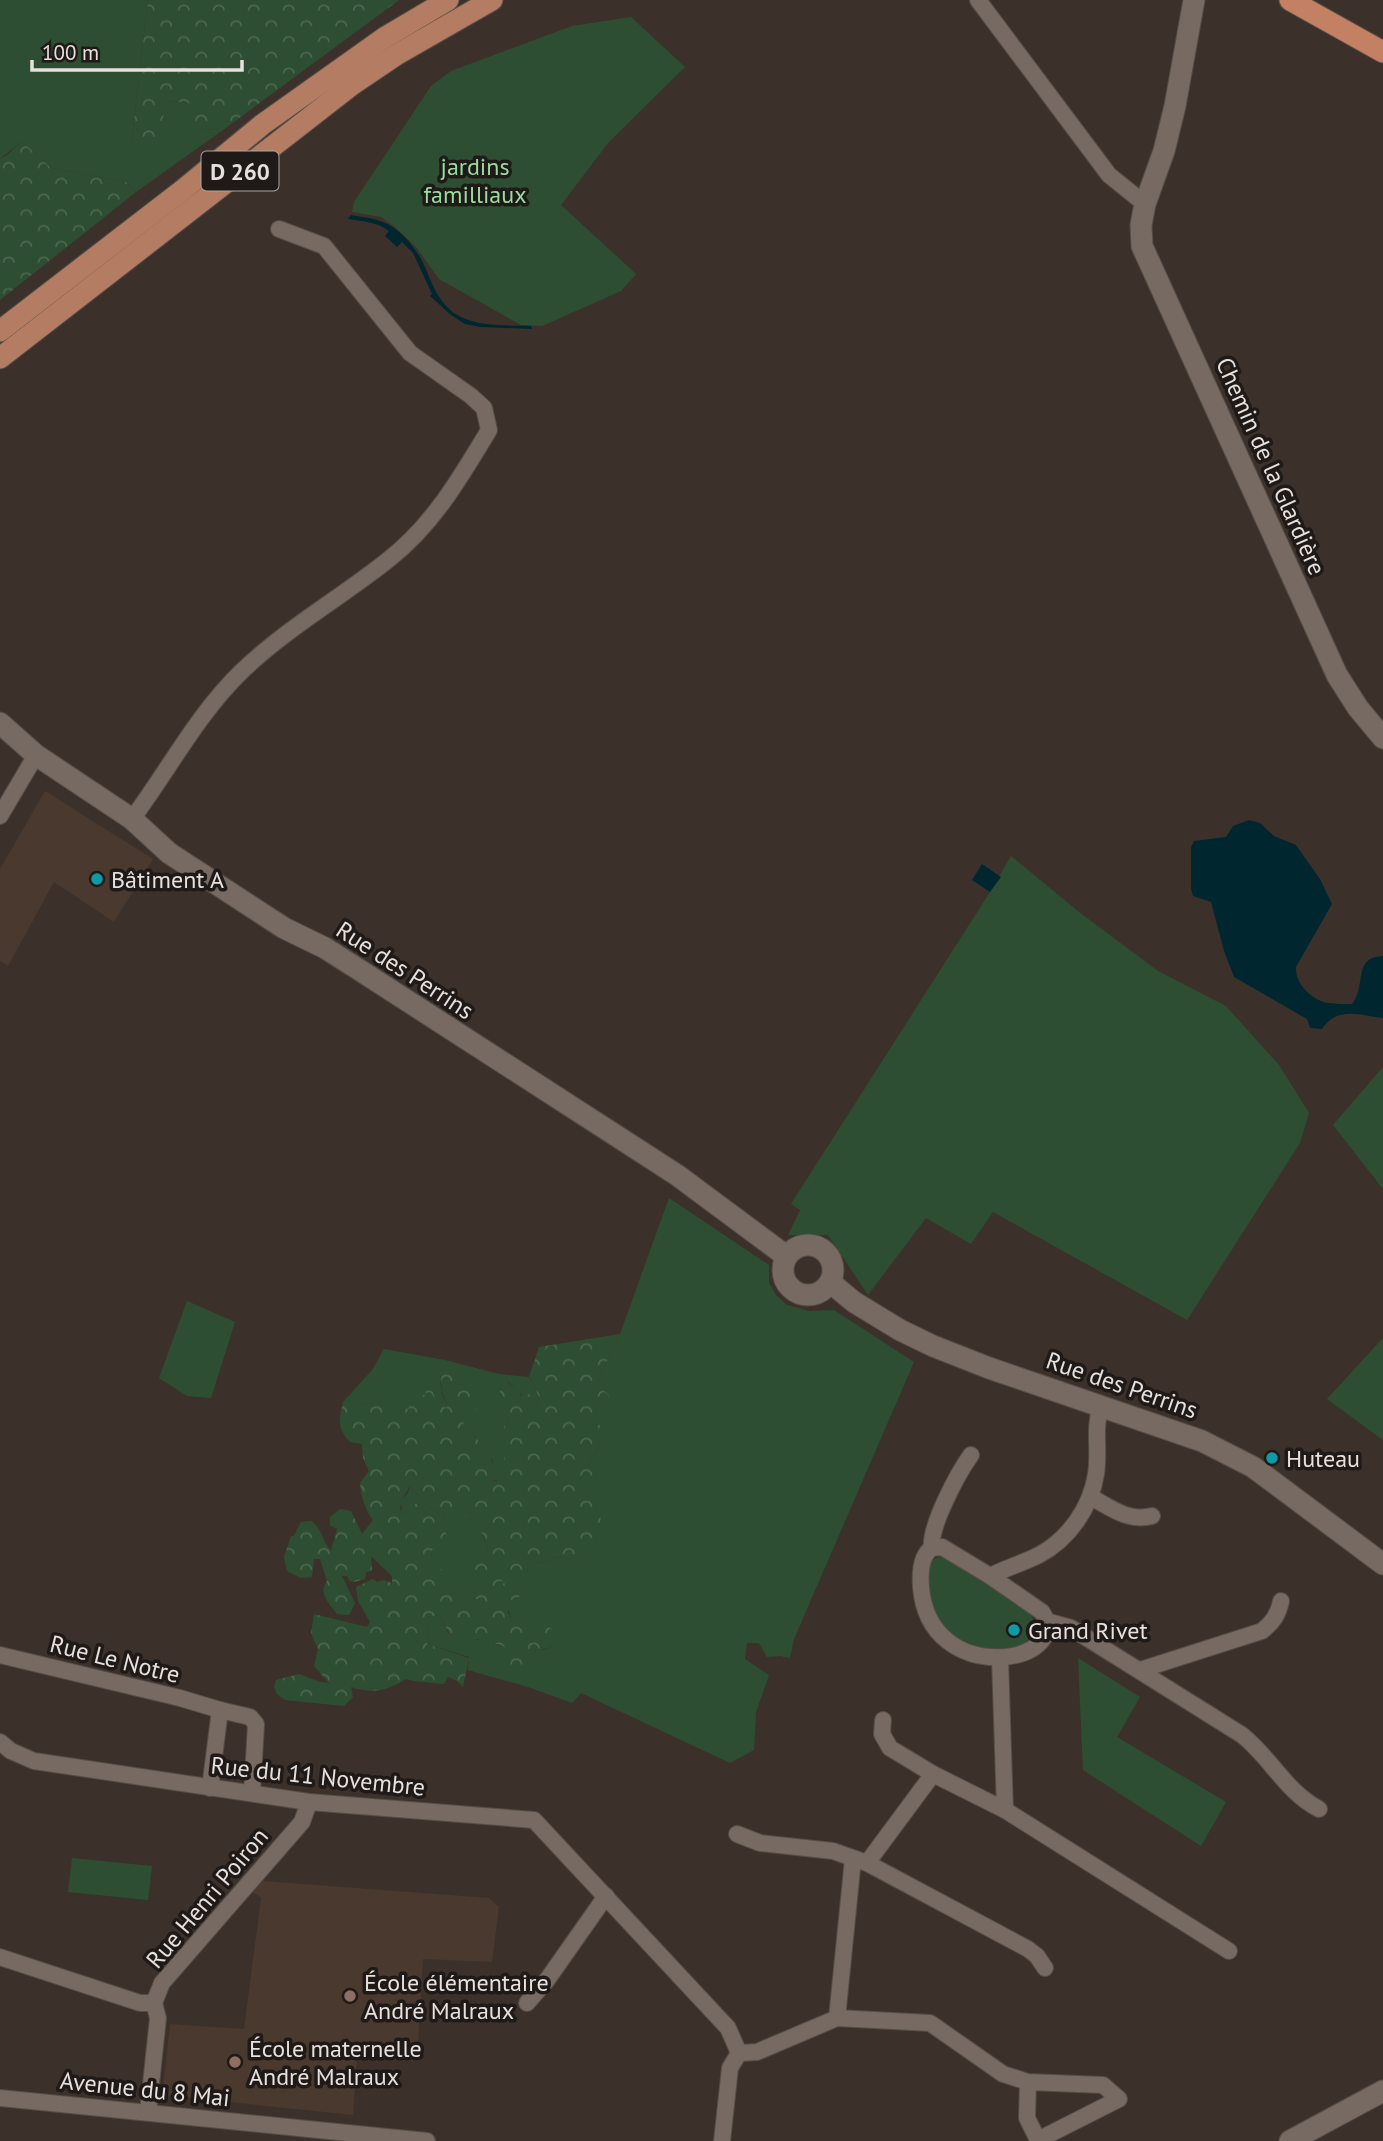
<svg xmlns="http://www.w3.org/2000/svg" width="1383" height="2141" viewBox="0 0 1383 2141" font-family="'PT Sans',sans-serif">
	<style>
		.built { fill: #49392e }
		.green { fill: #2e4e33 }
		.forest { fill: url(#forest-crowns) }
		.water { fill: #002730 }
		.lines { fill: none; stroke-linecap: round; stroke-linejoin: round }
		.minor-casing { stroke: #554d47; stroke-width: 18 }
		.tertiary-casing { stroke: #554d47; stroke-width: 23 }
		.secondary-casing { stroke: #554d47; stroke-width: 23 }
		.trunk-casing { stroke: #554d47; stroke-width: 23 }
		.motorway-casing { stroke: #554d47; stroke-width: 23 }
		.minor { stroke: #766a62; stroke-width: 16 }
		.tertiary { stroke: #766a62; stroke-width: 21 }
		.secondary { stroke: #766a62; stroke-width: 21 }
		.trunk { stroke: #b47c62; stroke-width: 21 }
		.motorway { stroke: #c48062; stroke-width: 21 }
		.culture-dot { fill: #0f9aa8; stroke: #1f1a17; stroke-width: 2.5 }
		.education-dot { fill: #8d6e63; stroke: #1f1a17; stroke-width: 2.5 }
		.labels { text-anchor: middle; dominant-baseline: central; stroke-width: 7; stroke-linejoin: round; paint-order: stroke }
		.shield { fill: #1f1a17; stroke: #aba5a1; stroke-width: 2 }
		.shield-label { font-size: 23px; font-weight: bold; fill: #e7e0dc }
		.park-label { font-size: 24px; fill: #99dca2; stroke: #1f1a17 }
		.street-label { font-size: 24px; fill: #e7e0dc; stroke: #1f1a17 }
		.poi-label { font-size: 24px; fill: #e7e0dc; stroke: #1f1a17; text-anchor: start }
	</style>
	<defs>
		<pattern id="forest-crowns" width="20" height="18" patternUnits="userSpaceOnUse" patternTransform="scale(1.75)"><rect width="20" height="18" fill="#2e4e33"/><path d="M2 6a3 3 0 1 1 6 0M12 15a3 3 0 1 1 6 0" fill="none" stroke="#4c6750"/></pattern>
	</defs>
	<rect width="100%" height="100%" fill="#3c312a"/>
	<!-- built -->
	<g class="built">
		<path d="M45,791l108,68 -39,63 -60,-40 -46,84 -8,-5v-92z"/>
		<path d="M263,1881l226,17 10,9 -7,55 -69,-3 -6,102 -60,-3 -4,57 -191,-20 8,-71 74,5 17,-131 -8,-6z"/>
	</g>
	<!-- green -->
	<g class="green">
		<path d="M0,0h148l-17,145 22,-5 17,-39 19,2 6,26 28,1 -87,62 -10,-10 -75,-14 -29,-27 -22,18z"/>
		<path d="M631,17l54,50 -77,76 -47,62 75,69 -15,17 -79,35 -21,-1 -82,-46 -23,-32 -21,-20 -14,-10 -29,-5 2,-10 77,-116 20,-15 121,-45z"/>
		<path d="M1011,856l68,56 79,59 68,35 53,59 30,48 -9,30 -113,177 -194,-108 -22,32 -45,-26 -58,77 -40,-60h-40l12,-25 -9,-6 199,-312z"/>
		<path d="M1383,1067v122l-50,-64z"/>
		<path d="M669,1198l100,67v18l7,12 11,10 22,6 25,-1 80,52 -120,277 -4,19 -10,-2 -13,1 -8,-14h-12l-2,16 24,16 -13,37 -2,38 -24,13 -149,-70 -9,10 -44,-16 -60,-17 1,-13 -42,-13 2,-15 -3,-12 14,-2 8,18 55,13 24,24v-13l9,-5 -4,-10 8,8 7,-1 5,-4 -19,-12h-10l-12,-14 -2,-8 -25,-1 -34,-14 1,-6 -35,-19 15,-12 1,-9 13,-32 -20,-14 -18,5 -1,6 -5,-1 1,-7 -3,-4 9,-10 2,-7 6,7 24,18 22,3 11,8 9,3v9l6,15 -15,36v13l11,4 14,-20 4,-2 3,2h16v-6l6,-4 1,-7 5,-3 10,1 12,-6 18,2 28,-13 -16,-57 2,-24 14,-21 -4,-21 -1,-38 24,-51z"/>
		<path d="M187,1301l48,21 -24,76 -24,-2 -28,-18z"/>
		<path d="M1383,1338v102l-56,-41z"/>
		<path d="M384,1349l61,11 54,14 30,3 10,20 -2,10c-13,-6 -18,-18 -29,-25l-7,2 10,23 -4,10 3,7 -6,1v52l5,9h-5l-8,-6 -5,1 -1,-9 6,-1 -6,-17 -28,-33 -22,-40 3,16 5,8 -3,3 -8,-6 -10,-14 -2,8 -18,14 -19,-3 -4,-5 -23,3 -9,-6 -9,3 29,-32z"/>
		<path d="M944,1557l82,51c42,51 -88,65 -99,-16 -1,-9 1,-19 1,-28l8,-6z"/>
		<path d="M1078,1658l62,39 -23,40 109,65 -25,44 -118,-76z"/>
		<path d="M72,1858l80,8 -4,34 -80,-8z"/>
	</g>
	<!-- forest -->
	<g class="forest">
		<path d="M148,0h251l-176,130 -29,-1 -5,-26 -19,-2 -17,40 -22,5z"/>
		<path d="M22,141l29,27 75,14 10,10 -136,108v-141l7,-4z"/>
		<path d="M620,1334l-24,51 12,9 2,9 -8,9 -5,-1v12l8,7 -4,14 -14,21 12,8 -3,12 -10,5 2,6 12,12 2,38 -29,13 -18,-2 -12,6 -10,-1 -5,3 -1,7 -6,5v5l4,5 -1,7 -12,7 -9,-16 1,-3 -2,-1 -4,1 6,19 -15,7 -5,-6 -11,-4v-13l-4,-7 8,-17 11,-12 -7,-18v-6l-6,-1c-13,-14 -19,-6 -35,-13 -10,-4 -22,-16 -30,-25l-10,17 1,11 4,1 2,-6 7,-5h11l20,14 -2,5 5,17 -2,6 -14,4 -1,9 -14,12 7,4 8,-7 13,2 8,14 -3,11c14,-2 25,4 34,15l20,-6 7,15 9,5 3,8 10,1 6,-7 13,2 4,11c-5,7 -7,10 -16,11l-7,-7 3,9 -9,5v13l-11,1 -9,-5 -2,-10 3,-5 -5,-5 -10,-3 -3,5 -7,-1 -5,-8c-25,5 -28,-2 -38,-24l-13,2 2,12 -2,15 42,14 -6,29 -6,-6 -9,-4 -4,7 -30,-3 -8,-2c-20,12 -32,15 -55,8l2,10 -9,9 -59,-6 -8,-6 -3,-7 2,-7 23,-6 21,8 9,1 -15,-17 4,-17 -7,-16 3,-19 53,13 3,-5 -12,-21 -2,-14 17,-8 4,3 7,-2 8,3v-7l-21,-20 1,15 -6,1 -1,7 -11,3 -4,-1 -3,-5h-5l13,27 -6,12 -12,-1c-8,-11 -19,-21 -10,-33l-7,-22h-6l-2,18 -11,1 -14,-7 -3,-14 7,-21h3l7,-14 10,-1c13,10 10,19 20,30l6,-22 -7,-4v-8l10,-8 11,2 11,23 11,-14c-8,-10 -12,-24 -13,-37l9,-12 -6,-13 -1,-14 -12,-2c-13,-14 -11,-22 -7,-40l9,-3 9,6 23,-3 4,5 7,-11 7,3 5,10 2,-1 -2,-4h6l1,-4 6,-5h5l2,-8 4,1 6,14 6,2 2,4 3,-3c-6,-9 -8,-20 -6,-31l4,-3 11,-1 16,12 6,14 -3,4 1,7 -4,10 -10,5 27,32 4,1 -3,5 6,11 -6,1v9h11l2,5h4l-4,-9v-52l6,-1 -4,-10 5,-6 -6,-2c-4,-8 -7,-14 -4,-23l6,-1 12,8 2,6 10,-2 2,11 4,2 2,-10 -10,-20 10,-30z"/>
	</g>
	<!-- water -->
	<g class="water">
		<path d="M351,215c11,2 22,3 32,7 17,6 34,27 41,43 9,20 15,41 37,52 21,10 48,8 70,9l1,3 -52,-2 -15,-3 -14,-9 -21,-19 2,-2 -19,-41 -11,-11 -5,5 -12,-11 4,-5c-12,-9 -27,-10 -41,-12z"/>
		<path d="M1249,820l11,3 14,13 22,9 24,34 12,25 -36,63c-1,17 16,33 32,36 8,1 16,1 24,1 15,-18 0,-47 31,-48v62c-22,-2 -45,-13 -61,11l-12,-1 -3,-9 -73,-42 -10,-26 -13,-49 -18,-6 -2,-7v-42l3,-6 32,-4 7,-11z"/>
		<path d="M982,864l19,13 -11,15 -18,-12z"/>
	</g>
	<g class="lines">
		<!-- minor casing -->
		<g class="minor-casing">
			<g id="minor">
				<path d="M978,0l131,175 36,29"/>
				<path d="M0,816l36,-61"/>
				<path d="M132,819c36,-48 65,-104 108,-146 45,-44 99,-74 148,-113 45,-35 72,-82 101,-130l-5,-22 -13,-12 -61,-43 -86,-107 -45,-17"/>
				<path d="M1091,1497c20,11 37,25 61,19"/>
				<path d="M942,1547l48,29 52,36c33,52 -113,77 -121,-25 -1,-13 -1,-31 11,-39z"/>
				<path d="M932,1548c-3,-21 26,-75 39,-93"/>
				<path d="M990,1576c16,-8 33,-13 49,-21 30,-16 52,-48 57,-81 4,-25 -3,-43 5,-69"/>
				<path d="M1046,1621l25,7 171,107c29,23 44,57 77,74"/>
				<path d="M0,1655l180,43 40,12 -10,78"/>
				<path d="M1000,1659l5,151"/>
				<path d="M1140,1670l122,-39c11,-9 16,-16 19,-30"/>
				<path d="M220,1710l30,7 6,7 -4,69"/>
				<path d="M883,1720l-1,14 8,14 43,26 72,36 224,141"/>
				<path d="M0,1742l11,9 23,10 275,41 225,18 194,208 11,25 -9,15 -8,73"/>
				<path d="M737,1834l23,9 73,8 34,12 161,86 9,7 8,12"/>
				<path d="M867,1863l66,-89"/>
				<path d="M0,1957l140,46h14"/>
				<path d="M527,2003l20,-23 59,-84"/>
				<path d="M837,2018l16,-159"/>
				<path d="M739,2053l18,-1 80,-34 93,5 73,51 25,8 75,3 16,14 -81,41 -11,-22 1,-36"/>
				<path d="M0,2098l427,43"/>
				<path d="M148,2112l10,-94 -4,-15 8,-20 140,-161 7,-20"/>
			</g>
		</g>
		<!-- tertiary casing -->
		<g class="tertiary-casing">
			<g id="tertiary">
				<path d="M1194,0l-19,106 -11,45 -19,53 -4,21 1,21 195,429 21,33 25,30"/>
				<path d="M0,723l36,32 96,64 37,34 115,75 41,20 33,21 319,206 109,81"/>
				<circle cx="808" cy="1270" r="25"/>
				<path d="M830,1282l24,20 46,28 33,16 56,22 213,73 51,26 130,97"/>
			</g>
		</g>
		<!-- secondary casing -->
		<g class="secondary-casing">
			<path id="secondary" d="M1290,2141l93,-50"/>
		</g>
		<!-- trunk casing -->
		<g class="trunk-casing">
			<g id="trunk">
				<path d="M0,331l184,-142 79,-65 121,-86 64,-38"/>
				<path d="M0,358l353,-274 43,-29 96,-55"/>
			</g>
		</g>
		<!-- motorway casing -->
		<g class="motorway-casing">
			<path id="motorway" d="M1290,0l93,52"/>
		</g>
		<!-- minor -->
		<use href="#minor" class="minor"/>
		<!-- tertiary -->
		<use href="#tertiary" class="tertiary"/>
		<!-- secondary -->
		<use href="#secondary" class="secondary"/>
		<!-- trunk -->
		<use href="#trunk" class="trunk"/>
		<!-- motorway -->
		<use href="#motorway" class="motorway"/>
	</g>
	<!-- markers -->
	<g class="culture-dot">
		<circle cx="97" cy="879" r="7"/>
		<circle cx="1272" cy="1458" r="7"/>
		<circle cx="1014" cy="1630" r="7"/>
	</g>
	<g class="education-dot">
		<circle cx="350" cy="1996" r="7"/>
		<circle cx="235" cy="2062" r="7"/>
	</g>
	<g class="labels">
		<!-- shield labels -->
		<rect class="shield" x="201.5" y="151.5" width="77" height="39" rx="5"/>
		<g class="shield-label">
			<text x="240" y="171">D 260</text>
		</g>
		<!-- park labels -->
		<g class="park-label">
			<text x="475" y="166">jardins<tspan x="475" dy="28">familliaux</tspan></text>
		</g>
		<!-- street labels -->
		<g class="street-label">
			<text transform="translate(1271 466) rotate(66)">Chemin de la Glardière</text>
			<text transform="translate(405 970) rotate(33)">Rue des Perrins</text>
			<text transform="translate(1122 1385) rotate(19)">Rue des Perrins</text>
			<text transform="translate(115 1659) rotate(14)">Rue Le Notre</text>
			<text transform="translate(318 1776) rotate(6)">Rue du 11 Novembre</text>
			<text transform="translate(207 1898) rotate(-50)">Rue Henri Poiron</text>
			<text transform="translate(145 2089) rotate(6)">Avenue du 8 Mai</text>
		</g>
		<!-- poi labels -->
		<g class="poi-label">
			<text x="111" y="879">Bâtiment A</text>
			<text x="1286" y="1458">Huteau</text>
			<text x="1028" y="1630">Grand Rivet</text>
			<text x="364" y="1982">École élémentaire<tspan x="364" dy="28">André Malraux</tspan></text>
			<text x="249" y="2048">École maternelle<tspan x="249" dy="28">André Malraux</tspan></text>
		</g>
	</g>
	<!-- scale -->
	<path d="M32 60v10h210v-10" fill="none" stroke="#e7e0dc" stroke-width="3.5"/>
	<text x="42" y="60" font-size="21" fill="#e7e0dc" stroke="#1f1a17" stroke-width="5" paint-order="stroke">100 m</text>
</svg>
